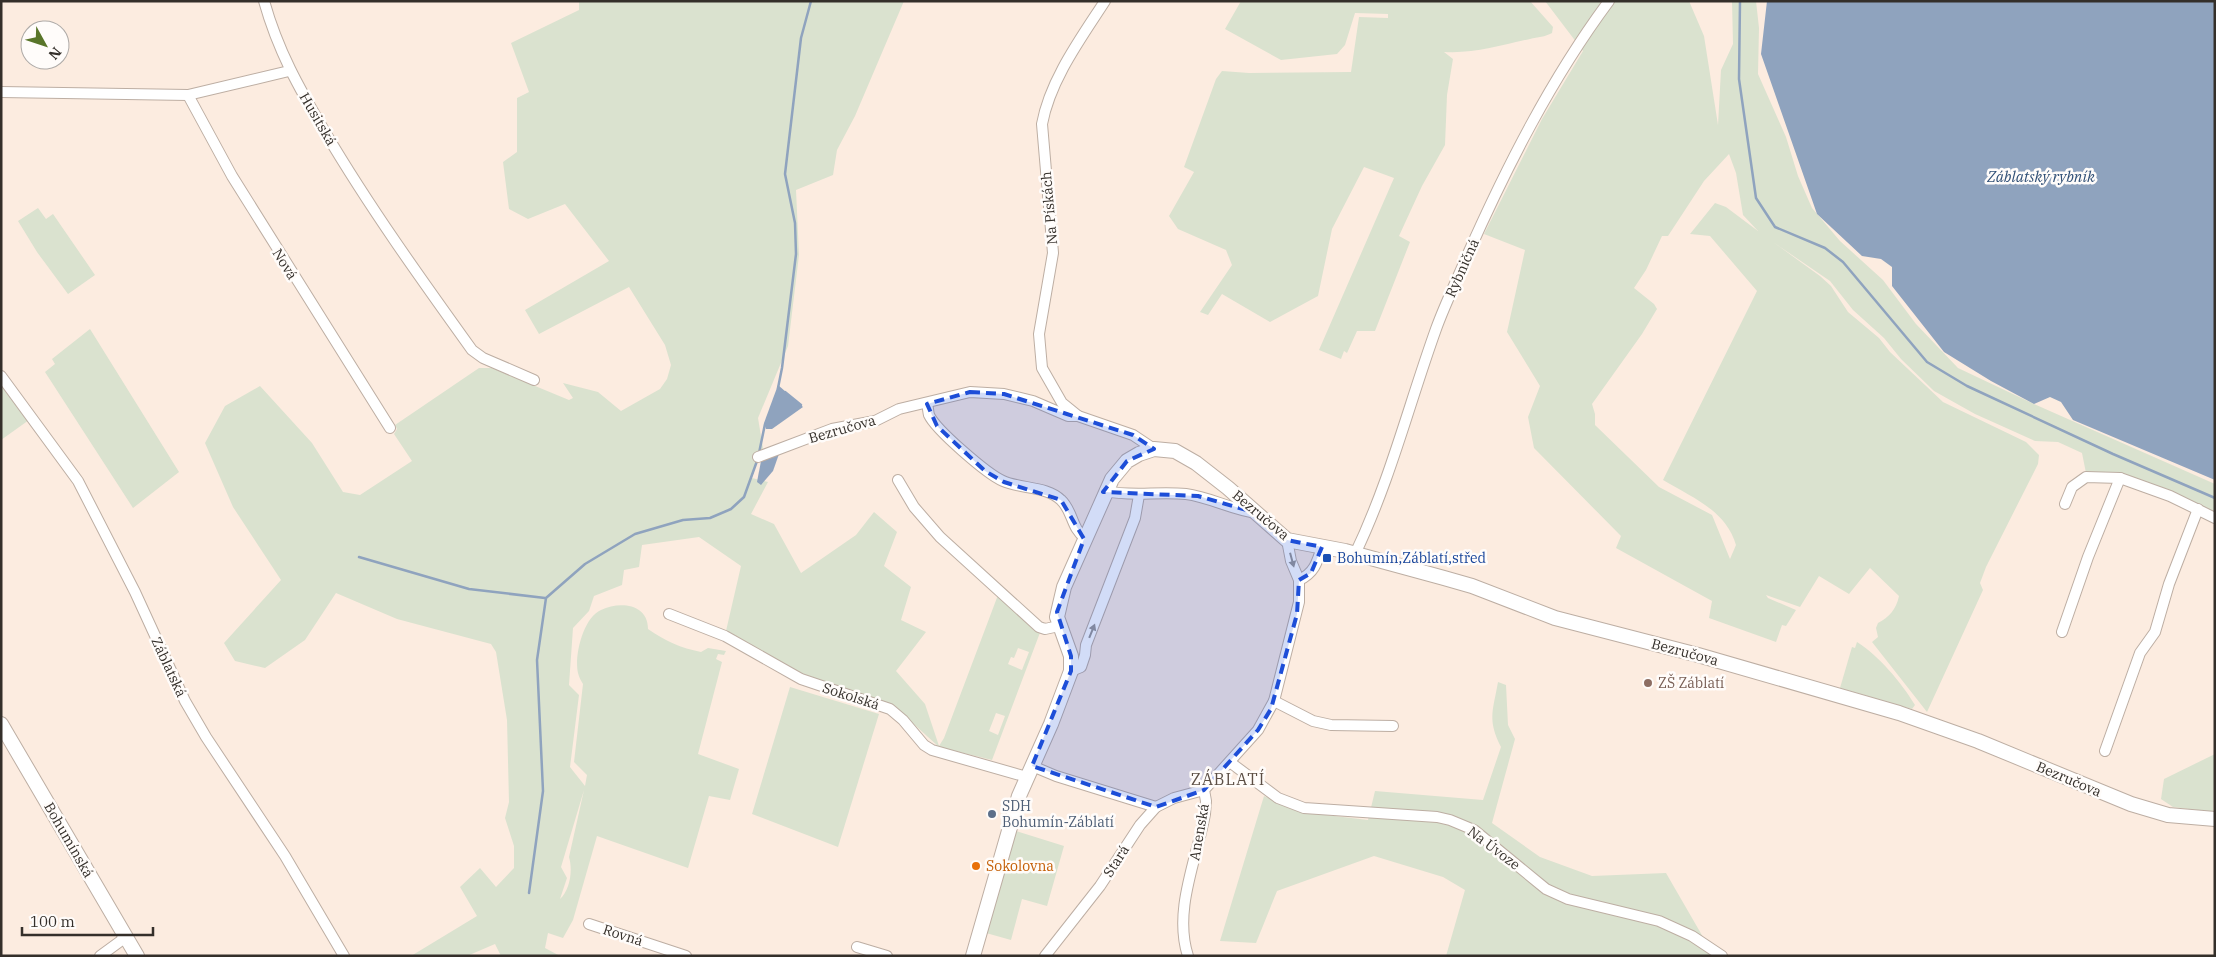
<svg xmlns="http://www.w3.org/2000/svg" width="2216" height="957" viewBox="0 0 2216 957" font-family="'IBM Plex Serif',serif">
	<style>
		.green { fill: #dae2cf; fill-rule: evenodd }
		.water { fill: #8fa3be }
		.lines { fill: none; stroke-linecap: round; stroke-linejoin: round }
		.stream { stroke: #8fa3be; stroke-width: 2.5 }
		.street-casing { stroke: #bdaea3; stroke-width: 12 }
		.secondary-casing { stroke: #bdaea3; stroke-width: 16 }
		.street { stroke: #fff; stroke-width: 10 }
		.secondary { stroke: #fff; stroke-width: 14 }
		.oneway { fill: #9a9794 }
		.marked { fill: #1d4ed8; fill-opacity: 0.2; stroke: #1d4ed8; stroke-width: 4; stroke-dasharray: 10 6; stroke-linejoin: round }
		.transit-dot { fill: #1a4fb4; stroke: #fffcfa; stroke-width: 2 }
		.education-dot { fill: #8d6e63; stroke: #fffcfa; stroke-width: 2 }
		.service-dot { fill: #5c6f8a; stroke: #fffcfa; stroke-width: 2 }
		.food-dot { fill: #e8710a; stroke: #fffcfa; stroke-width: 2 }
		.labels { text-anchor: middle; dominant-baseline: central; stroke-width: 5; stroke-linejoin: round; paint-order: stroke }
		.street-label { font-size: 14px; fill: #342f2a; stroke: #fffcfa }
		.transit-label { font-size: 14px; fill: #164399; stroke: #fffcfa; text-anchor: start }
		.education-label { font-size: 14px; fill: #785e54; stroke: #fffcfa; text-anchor: start }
		.service-label { font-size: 14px; fill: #4e5e75; stroke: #fffcfa; text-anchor: start }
		.food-label { font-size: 14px; fill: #c56008; stroke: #fffcfa; text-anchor: start }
		.water-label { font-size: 15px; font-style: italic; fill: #304f76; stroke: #fffcfa }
		.quarter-label { font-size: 16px; letter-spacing: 1px; fill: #5c4f45; stroke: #fffcfa }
	</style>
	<rect width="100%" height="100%" fill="#fcece0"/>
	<!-- green -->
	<g class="green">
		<path d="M579,1h325l-49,115 -18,34 -4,25 -37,15 3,65 -11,91 -30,72 5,30 -4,7 -7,23 16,4 -17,32 23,10 27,49 55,-38 18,-23 23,20 -13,34 27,21 -10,33 25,12 -30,39 29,33 14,42 5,-8 54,-143 43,35 -49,130 -53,-13 -44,-40 -90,-32 -79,-44 15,-65 -42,-29 -57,8 -3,22 -15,3 -2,15 -28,11 -5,15 -16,17 -4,57 10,10 -9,72 15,19 2,-11 -13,-13 9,-78c-2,-3 -4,-7 -5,-11 -4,-17 5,-55 23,-63 19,-9 47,-6 47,19 17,12 33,19 53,23l7,-4 18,3 -2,4 -6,-1 -2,5 6,3 -24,92 41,15 -9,31 -21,-4 -21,72 -91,-32 -24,84 -10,18 -15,-5 -3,15 15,8h-59l-6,-12 -28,12h-56l66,-40 -17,-29 20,-19 16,19 18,-19v-22l-9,-28 4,-16 -2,-82 -11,-68 -5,-8 -94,-25 -61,-26 -31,47 -40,28 -30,-7 -11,-18 57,-63 -48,-73 -28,-64 20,-37 35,-20 52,57 31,49 17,3 52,-34 -18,-27 3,-5 -2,-4 84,-57h13l77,32 4,-2 -10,-15 35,9 23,19 39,-22 7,-10 4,-14 -6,-20 -36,-58 -90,47 -14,-24 84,-49 -44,-57 -37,15 -19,-10 -6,-47 14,-10v-54l12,-6 -18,-49 68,-33zM1018,648l11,4 -7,18 -14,-6 3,-7 3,1zM996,713l9,3 -7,19 -9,-4zM584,790l-15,67c4,13 1,33 -9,42l7,-21 -6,-11z"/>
		<path d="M1241,1h289l23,26 -1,6c-7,4 -14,4 -22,6 -28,6 -57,15 -86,13l9,7 -6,36 -2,50 -23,41 -23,50 11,6 -35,89h-18l-10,22 -3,-2 -3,8 -22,-9 75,-172 -30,-11 -32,62 -14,67 -48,26 -48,-28 -14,21 -8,-3 32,-47 -6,-15 -48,-21 -9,-13 25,-44 -10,-5 32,-88 6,-8 27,2 102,-1 8,-55 29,1v-4l-33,-1 -10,32 -8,9 -56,6 -56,-31z"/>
		<path d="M1545,1h144l15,35 14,89 3,-55 12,-26 -1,-43h24l3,27 -1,46 28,63 12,39 14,32 28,33 43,39 33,44 42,44 76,36 181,80v30l-46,-23 -83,-18 -4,-20 -24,-11 -23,-1 -60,-27 -41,-23 -33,-32 -17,-21 -31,-28 -23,-29 -57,-39 47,34 11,10 17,26 31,26 11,14 53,50 83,40 13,13 -1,9 -52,103 -6,16 3,7 -56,122 -55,-70 6,-5 -2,-9 2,-5c11,-6 18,-13 21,-27l-29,-28 -21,26 -30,-18 -19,31 -34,-12 2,3 28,12 -10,16 -4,-1 -6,17 -67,-24 3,-17 -96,-53 5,-12 -87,-88 -6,-31 12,-31 -33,-54 18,-82 -41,-16 58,-115 41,-68zM1729,154l7,19 7,42 15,16 -32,-24 -11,-4 -25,31 20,2 47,55 -94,189c28,17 63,30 73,65l-6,14 -18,-44 -53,-28 -64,-62v-11l-3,-10 50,-70 15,-25 -3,-5 -20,-16 12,-18 16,-34h6l36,-55z"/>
		<path d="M38,208l8,11 7,-5 42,61 -27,19 -31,-42 -19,-31z"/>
		<path d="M90,329l89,143 -46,36 -88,-136 10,-8 -3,-5z"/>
		<path d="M1,382l28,38 -28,20z"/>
		<path d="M1857,642c22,14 44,40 58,63l-3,4 -72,-21 12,-41 3,1z"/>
		<path d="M1498,682l8,3 2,40 7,14 -23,84 48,34 52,19 74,-3 48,83h-268l19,-66 -22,-13 -69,-21 -97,35 -21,52 -36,-2 44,-145 37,16 67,8 7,-29 108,9 18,-53c-14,-27 -8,-36 -3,-65z"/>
		<path d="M790,687l89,27 -41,133 -86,-33z"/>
		<path d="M2215,754l-2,58 -40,-5 -12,-8 3,-20z"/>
		<path d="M1016,831l48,15 -17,60 -25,-7 -11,41 -25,-7z"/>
	</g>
	<!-- water -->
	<g class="water">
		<path d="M1767,1h448v479l-142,-60 -12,-18 -11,-5 -16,7 -43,-23 -47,-29 -52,-66v-19l-11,-8 -19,-3 -45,-42 -56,-160z"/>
		<path d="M778,385l25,22 -31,22h-6l-2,-6z"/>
		<path d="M779,454l-6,17 -12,14 -4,-3 4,-21z"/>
	</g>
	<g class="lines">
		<!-- stream -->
		<g class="stream">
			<path d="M1740,1l-1,78 17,119 19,29 50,21 18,14 84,100 40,24 146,68 102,44"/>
			<path d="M778,388l4,-20 14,-114 -1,-31 -10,-49 16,-136 10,-37"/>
			<path d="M785,392l16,13 -1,1"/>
			<path d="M759,453l6,-29"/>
			<path d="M359,557l110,32 76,9"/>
			<path d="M529,893l14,-102 -6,-131 9,-62 39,-34 50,-30 48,-14 27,-2 21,-9 13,-12 13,-36"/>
		</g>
		<!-- street casing -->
		<g class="street-casing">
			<g id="street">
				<path d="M264,1c14,50 35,87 61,131 45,76 96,147 147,218l11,8 51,22"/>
				<path d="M1,92l187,3 101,-24"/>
				<path d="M188,95l44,81 158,252"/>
				<path d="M1,376l77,105 57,111 50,109 21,36 79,119 59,100"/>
				<path d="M927,404c1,3 1,7 2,11 7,15 58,59 74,66 18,8 44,5 58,19 12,11 10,28 24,38"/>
				<path d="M1078,416l-16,-13 -20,-35 -3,-34 14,-81 -11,-129c8,-44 39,-86 63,-123"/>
				<path d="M758,457l74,-28 43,-8 24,-12 71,-17 34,2 29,7 35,15h10l55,19 21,14"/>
				<path d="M898,480l16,27 26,30 99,90 6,2 14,-3"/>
				<path d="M1105,491c27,6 53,0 81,3 24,3 46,16 71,19"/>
				<path d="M2065,504l7,-17 14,-10 34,1 50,18 45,22"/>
				<path d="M1355,554c35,-73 54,-150 81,-225 9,-25 21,-49 31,-73 39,-88 84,-177 142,-255"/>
				<path d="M1299,580c15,-7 18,-17 23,-33"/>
				<path d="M669,614l56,22 76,43 89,30 13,11 21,25 8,5 95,27"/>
				<path d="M2062,632l26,-75 32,-79"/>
				<path d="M1071,671l10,-4 4,-12 1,-10 49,-127 4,-23"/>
				<path d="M1274,701l39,20 18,4 62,1"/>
				<path d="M2105,751l35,-98 15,-21 14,-48 29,-75"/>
				<path d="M1231,763l47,35 26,10 133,9 13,3 24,10 72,59 22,10 91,22 33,15 30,20"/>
				<path d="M1032,766l24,10 100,31"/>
				<path d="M589,924l97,32"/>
				<path d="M857,947l30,9"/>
				<path d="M100,956l26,-19"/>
				<path d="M1045,956l55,-70 40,-61 16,-18 18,-9 30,-8"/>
				<path d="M1188,956c-15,-46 9,-97 17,-142l1,-13 -2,-11 54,-60 16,-29 25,-99v-22l-8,-19 -4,-21"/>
			</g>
		</g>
		<!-- secondary casing -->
		<g class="secondary-casing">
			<g id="secondary">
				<path d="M1,724l136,232"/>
				<path d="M973,956l46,-160 32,-72 20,-53v-15l-14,-39 7,-30 48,-108 15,-18 12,-7 15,-5 21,2 21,12 32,25 59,52 58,11 99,27 28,8 83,32 143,37 201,58 79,28 153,63 37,11 47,4"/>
			</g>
		</g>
		<!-- street -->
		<use href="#street" class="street"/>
		<!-- secondary -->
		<use href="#secondary" class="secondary"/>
	</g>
	<!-- one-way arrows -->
	<defs><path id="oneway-solid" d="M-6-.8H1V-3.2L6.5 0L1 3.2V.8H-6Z" transform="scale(1.25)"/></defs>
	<g class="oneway">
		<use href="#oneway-solid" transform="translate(1292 560) rotate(75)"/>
		<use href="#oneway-solid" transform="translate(1092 631) rotate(-68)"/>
	</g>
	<!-- marked area -->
	<path class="marked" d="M970,392l34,2 129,41 21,14 -27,12 -24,31 95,4 59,17 30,27 35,7 -11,26 -12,7 -2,34 -26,95 -13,21 -54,60 -48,17 -124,-41 39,-95v-15l-14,-44 27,-73 -23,-39 -57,-18 -19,-11 -48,-45 -10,-22z"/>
	<!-- markers -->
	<rect class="transit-dot" x="1322" y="553" width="10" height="10" rx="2.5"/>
	<circle class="education-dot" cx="1648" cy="683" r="5"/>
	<circle class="service-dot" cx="992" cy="814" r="5"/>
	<circle class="food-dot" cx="976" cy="866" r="5"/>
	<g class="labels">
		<!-- street labels -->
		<g class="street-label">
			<text transform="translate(318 119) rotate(60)">Husitská</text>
			<text transform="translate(1049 208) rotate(-95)">Na Pískách</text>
			<text transform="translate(285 264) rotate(58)">Nová</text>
			<text transform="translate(1462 268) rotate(-66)">Rybničná</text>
			<text transform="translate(842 429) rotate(-16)">Bezručova</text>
			<text transform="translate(1261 515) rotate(40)">Bezručova</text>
			<text transform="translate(1685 652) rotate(15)">Bezručova</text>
			<text transform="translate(169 667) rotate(65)">Záblatská</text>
			<text transform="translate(851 696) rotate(18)">Sokolská</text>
			<text transform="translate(2069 779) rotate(23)">Bezručova</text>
			<text transform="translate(1199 832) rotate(-80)">Anenská</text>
			<text transform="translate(69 840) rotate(60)">Bohumínská</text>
			<text transform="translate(1494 848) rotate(37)">Na Úvoze</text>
			<text transform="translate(1116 861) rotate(-57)">Stará</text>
			<text transform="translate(623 935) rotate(18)">Rovná</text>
		</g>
		<!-- transit labels -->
		<g class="transit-label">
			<text x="1337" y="558">Bohumín,Záblatí,střed</text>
		</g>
		<!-- education labels -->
		<g class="education-label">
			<text x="1658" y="683">ZŠ Záblatí</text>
		</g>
		<!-- service labels -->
		<g class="service-label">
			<text x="1002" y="806">SDH<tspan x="1002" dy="16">Bohumín-Záblatí</tspan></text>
		</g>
		<!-- food labels -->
		<g class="food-label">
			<text x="986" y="866">Sokolovna</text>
		</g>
		<!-- water labels -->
		<g class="water-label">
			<text x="2041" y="176">Záblatský rybník</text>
		</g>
		<!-- quarter labels -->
		<g class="quarter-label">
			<text x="1228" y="779">ZÁBLATÍ</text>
		</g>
	</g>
	<!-- border -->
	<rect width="2216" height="957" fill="none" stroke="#342f2a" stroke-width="5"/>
	<!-- north arrow -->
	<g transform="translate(45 45) rotate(130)"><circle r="24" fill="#fffcfa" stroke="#aeaaa7"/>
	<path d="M0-4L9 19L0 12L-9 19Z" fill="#597529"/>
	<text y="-8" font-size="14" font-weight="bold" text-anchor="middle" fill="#342f2a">N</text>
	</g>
	<!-- scale -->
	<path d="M22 927v8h131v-8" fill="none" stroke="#342f2a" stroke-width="2.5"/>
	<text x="30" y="927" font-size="15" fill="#342f2a" stroke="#fffcfa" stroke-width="4" paint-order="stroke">100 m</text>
</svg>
